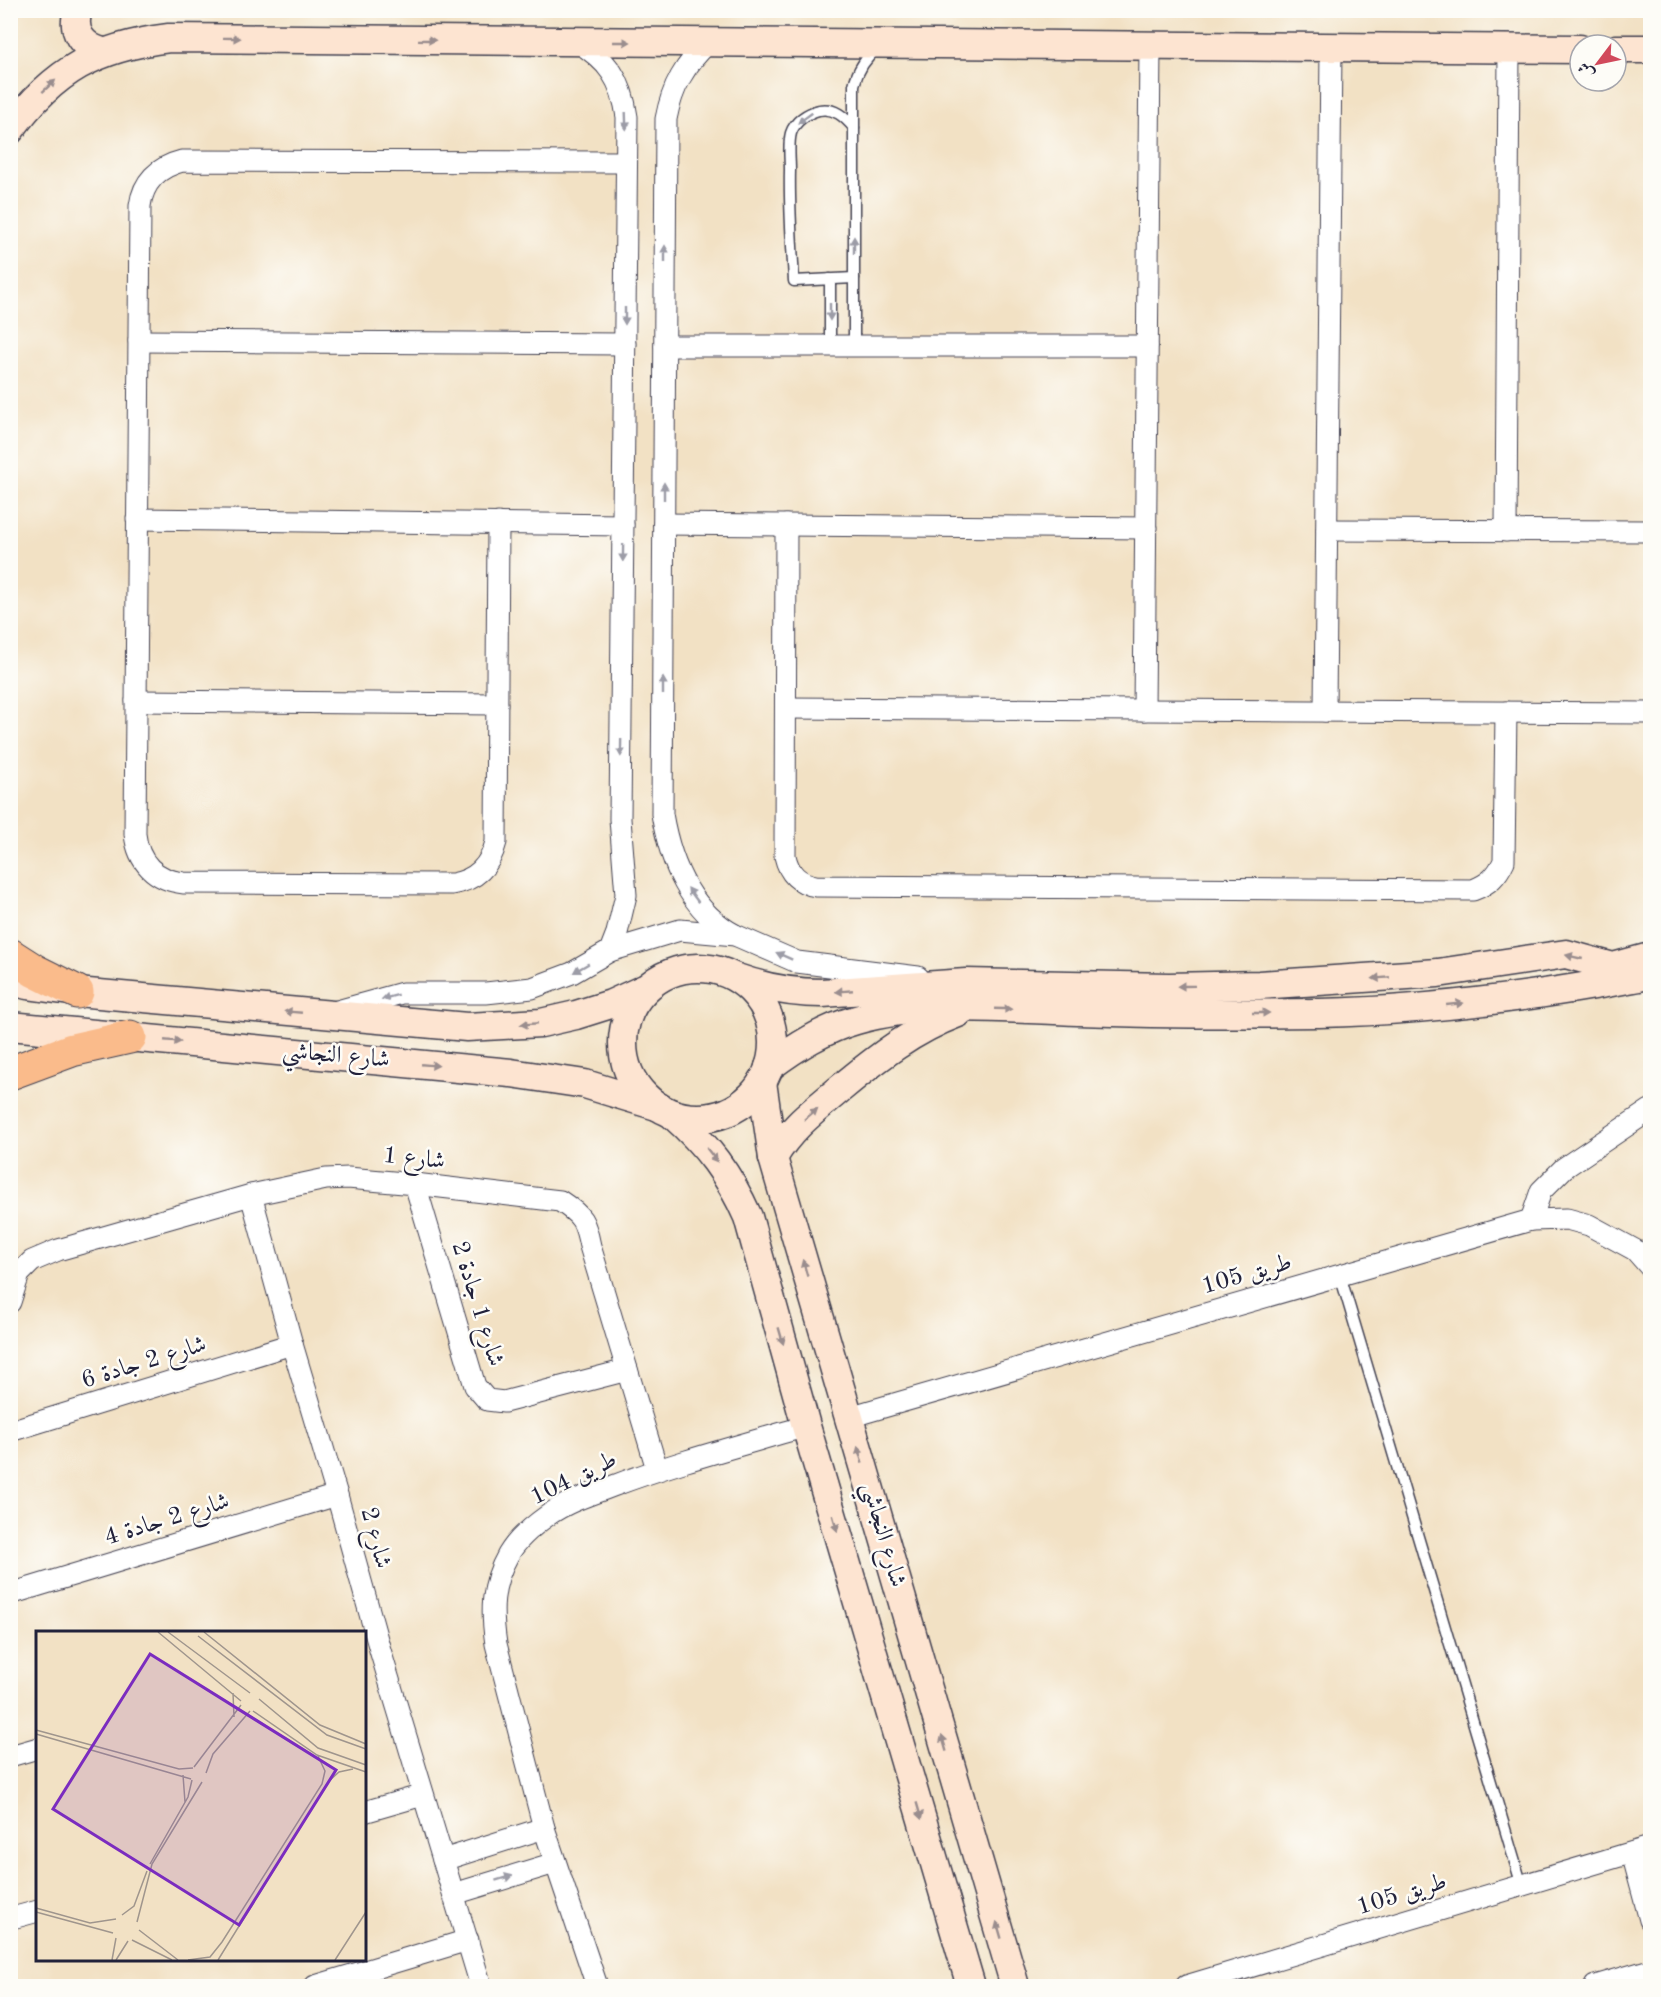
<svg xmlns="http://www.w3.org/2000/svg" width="1661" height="1997" viewBox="0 0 1661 1997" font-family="'Old Standard TT',Amiri,serif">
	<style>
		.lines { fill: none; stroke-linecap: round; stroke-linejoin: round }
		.lane-casing { stroke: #413f50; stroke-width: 13 }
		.street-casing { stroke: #413f50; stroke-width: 23 }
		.secondary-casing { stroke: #413f50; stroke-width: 31 }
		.primary-casing { stroke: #413f50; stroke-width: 35 }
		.lane { stroke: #fff; stroke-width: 10 }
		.street { stroke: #fff; stroke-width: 21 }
		.secondary { stroke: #fde4d1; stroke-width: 28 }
		.primary { stroke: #fabb8b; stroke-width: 33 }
		.oneway { fill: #9a8d8e }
		.oneway2 { fill: #9c9ca7 }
		.labels { text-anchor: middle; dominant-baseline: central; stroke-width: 5; stroke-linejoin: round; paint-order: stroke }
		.street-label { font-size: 24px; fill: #22223b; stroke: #fdfcf7 }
		.inset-road { fill: none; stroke: #9f958d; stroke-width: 1.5 }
		.view { fill: #7b2cbf; fill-opacity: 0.15; stroke: #7b2cbf; stroke-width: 3 }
		.inset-edge { fill: none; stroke: #22223b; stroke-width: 3 }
	</style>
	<rect width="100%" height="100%" fill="#fdfcf7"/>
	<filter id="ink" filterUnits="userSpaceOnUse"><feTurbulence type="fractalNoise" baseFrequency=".0167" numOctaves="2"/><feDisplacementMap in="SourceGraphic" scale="12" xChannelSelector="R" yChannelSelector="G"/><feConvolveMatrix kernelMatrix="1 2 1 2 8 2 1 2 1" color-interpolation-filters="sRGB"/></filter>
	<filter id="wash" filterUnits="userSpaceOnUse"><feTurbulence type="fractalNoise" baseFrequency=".008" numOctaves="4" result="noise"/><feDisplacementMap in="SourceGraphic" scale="24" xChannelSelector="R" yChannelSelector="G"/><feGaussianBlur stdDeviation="1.35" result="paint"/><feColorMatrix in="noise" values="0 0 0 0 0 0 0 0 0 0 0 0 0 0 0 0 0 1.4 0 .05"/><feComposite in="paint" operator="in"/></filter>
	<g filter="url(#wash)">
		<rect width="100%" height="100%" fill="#f2e1c4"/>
	</g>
	<g filter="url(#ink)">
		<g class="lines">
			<!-- lane casing -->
			<g class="lane-casing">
				<g id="lane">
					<path d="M854,128c-9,-11 -20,-21 -35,-18 -12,3 -24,11 -28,23 -3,11 -1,25 -1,37 -1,37 2,74 4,111l60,-3"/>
					<path d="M830,346v-67"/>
					<path d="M854,346v-261c4,-16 11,-27 24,-37"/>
					<path d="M1340,1275l182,611"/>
				</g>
			</g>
			<!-- street casing -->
			<g class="street-casing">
				<g id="street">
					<path d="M576,41c32,19 46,39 51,76l-7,702 6,76 -9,38 -7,18"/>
					<path d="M709,42c-24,22 -37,45 -43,77l-4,695c8,47 28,97 73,121"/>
					<path d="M139,341l486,3"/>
					<path d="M665,346h482"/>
					<path d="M137,519l486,6"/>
					<path d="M498,523l-2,319c-6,24 -20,38 -44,42l-268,-1c-29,-3 -46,-21 -49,-49l5,-628c3,-24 18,-39 42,-45l444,1"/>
					<path d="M664,524l482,4"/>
					<path d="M786,525l-1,331c4,18 13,27 31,30l657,4c16,-6 24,-14 31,-29l2,-149"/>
					<path d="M1327,530l323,1"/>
					<path d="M1506,531l3,-483"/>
					<path d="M136,701l361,3"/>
					<path d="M786,708l864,5"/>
					<path d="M1144,710l6,-664"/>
					<path d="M1325,711l6,-664"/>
					<path d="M337,1011l65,-18h84l46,-5 40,-15 38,-22 70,-21 55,5 62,27 121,15"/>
					<path d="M415,1184l60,202 12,14 17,2 123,-32"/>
					<path d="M251,1195l41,149 45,151 43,155 101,336"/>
					<path d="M1531,1220l10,-29 23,-23 86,-58"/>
					<path d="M10,1302l9,-28 13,-13 26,-11 193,-55 75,-16 22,-1 67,6 145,17c23,15 25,20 30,45l67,223"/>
					<path d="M849,1417l682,-197 36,-1 22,6 46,25 15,17"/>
					<path d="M10,1431l282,-87"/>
					<path d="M10,1594l327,-99"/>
					<path d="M10,1756l28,-8"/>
					<path d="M364,1812l59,-17"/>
					<path d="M1632,1853l18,67"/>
					<path d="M443,1860l101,-32"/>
					<path d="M454,1894l101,-31"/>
					<path d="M10,1916l6,1 22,-6"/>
					<path d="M315,1986l153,-46"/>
					<path d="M597,1986l-53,-158 -48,-184c-5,-33 -5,-59 12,-89 8,-14 25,-29 39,-39 19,-14 44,-22 66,-30 63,-24 129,-41 193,-60"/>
					<path d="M1186,1986l464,-139"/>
					<path d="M1595,1986l55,-16"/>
				</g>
			</g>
			<!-- secondary casing -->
			<g class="secondary-casing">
				<g id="secondary">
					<path d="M78,10c-7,21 4,37 25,42"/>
					<path d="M1616,49h34"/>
					<path d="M10,130c44,-60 87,-83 159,-92l1411,11"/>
					<circle cx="698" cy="1043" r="75"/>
					<path d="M737,978c28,10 55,15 85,15l144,-10 203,4 90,-2 179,-12 128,-19 47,13 37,-10"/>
					<path d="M10,980l17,5 50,7 390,35 74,-4 35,-8 35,-11 33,-15"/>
					<path d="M10,1026l501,47 74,11 72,22"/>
					<path d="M769,1067c27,-20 55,-38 87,-47 71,-20 149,-11 222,-9 80,3 160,3 241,2 107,-2 214,-16 320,-36"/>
					<path d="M762,1082l11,76 242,828"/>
					<path d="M672,1114c35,31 57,60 76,103l58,209 165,560"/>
					<path d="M773,1158c17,-30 42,-48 68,-70 36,-30 72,-58 117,-75"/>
				</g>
			</g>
			<!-- primary casing -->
			<g class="primary-casing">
				<g id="primary">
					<path d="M10,955l25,16 42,21"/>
					<path d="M10,1073l62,-23 58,-13"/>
				</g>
			</g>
			<!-- lane -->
			<use href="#lane" class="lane"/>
			<!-- street -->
			<use href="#street" class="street"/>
			<!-- secondary -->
			<use href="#secondary" class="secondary"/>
			<!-- primary -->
			<use href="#primary" class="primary"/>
		</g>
		<!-- one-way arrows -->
		<defs><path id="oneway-solid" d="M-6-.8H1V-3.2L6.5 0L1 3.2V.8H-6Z" transform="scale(1.5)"/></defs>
		<g class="oneway">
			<use href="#oneway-solid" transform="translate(232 38) rotate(1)"/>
			<use href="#oneway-solid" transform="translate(427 40) rotate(1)"/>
			<use href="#oneway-solid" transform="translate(622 42)"/>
			<use href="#oneway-solid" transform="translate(49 86) rotate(-42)"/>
			<use href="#oneway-solid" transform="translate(1574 957) rotate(-167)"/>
			<use href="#oneway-solid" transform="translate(1381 978) rotate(175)"/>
			<use href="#oneway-solid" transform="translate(1186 986) rotate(179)"/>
			<use href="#oneway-solid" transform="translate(844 991) rotate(175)"/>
			<use href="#oneway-solid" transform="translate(1455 1004) rotate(-6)"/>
			<use href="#oneway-solid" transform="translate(1003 1009) rotate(2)"/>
			<use href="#oneway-solid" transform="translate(293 1012) rotate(-175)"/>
			<use href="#oneway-solid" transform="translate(1261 1013)"/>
			<use href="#oneway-solid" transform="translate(529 1024) rotate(175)"/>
			<use href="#oneway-solid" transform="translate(173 1041) rotate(5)"/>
			<use href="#oneway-solid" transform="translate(430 1065) rotate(5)"/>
			<use href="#oneway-solid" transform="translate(811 1114) rotate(-40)"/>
			<use href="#oneway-solid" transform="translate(712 1155) rotate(52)"/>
			<use href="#oneway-solid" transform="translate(805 1268) rotate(-106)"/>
			<use href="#oneway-solid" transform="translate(781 1336) rotate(74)"/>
			<use href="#oneway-solid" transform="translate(860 1455) rotate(-106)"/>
			<use href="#oneway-solid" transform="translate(835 1523) rotate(74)"/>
			<use href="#oneway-solid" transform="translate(944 1743) rotate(-106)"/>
			<use href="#oneway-solid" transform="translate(919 1811) rotate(74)"/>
			<use href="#oneway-solid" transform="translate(999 1930) rotate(-106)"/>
		</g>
		<g class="oneway2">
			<use href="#oneway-solid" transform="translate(805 118) rotate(144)"/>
			<use href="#oneway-solid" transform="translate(626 121) rotate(88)"/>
			<use href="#oneway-solid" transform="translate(854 245) rotate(-90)"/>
			<use href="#oneway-solid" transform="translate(665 254) rotate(-90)"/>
			<use href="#oneway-solid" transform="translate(830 312) rotate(90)"/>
			<use href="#oneway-solid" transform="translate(625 316) rotate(90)"/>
			<use href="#oneway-solid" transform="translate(664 491) rotate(-90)"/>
			<use href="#oneway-solid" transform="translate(623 553) rotate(91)"/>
			<use href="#oneway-solid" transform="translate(663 686) rotate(-90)"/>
			<use href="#oneway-solid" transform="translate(621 748) rotate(91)"/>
			<use href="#oneway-solid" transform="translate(693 895) rotate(-126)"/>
			<use href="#oneway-solid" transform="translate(784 956) rotate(-156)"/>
			<use href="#oneway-solid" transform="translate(581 968) rotate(150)"/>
			<use href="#oneway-solid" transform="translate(390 997) rotate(165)"/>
			<use href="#oneway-solid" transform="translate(504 1878) rotate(-17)"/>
		</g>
	</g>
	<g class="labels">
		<!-- street labels -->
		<g class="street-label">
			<text transform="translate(336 1056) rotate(5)">شارع النجاشي</text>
			<text transform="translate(414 1159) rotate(6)">شارع 1</text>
			<text transform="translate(1247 1275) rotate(-16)">طريق 105</text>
			<text transform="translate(477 1304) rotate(73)">شارع 1 جادة 2</text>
			<text transform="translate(144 1363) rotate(-17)">شارع 2 جادة 6</text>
			<text transform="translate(574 1479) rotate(-26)">طريق 104</text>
			<text transform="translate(167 1520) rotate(-17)">شارع 2 جادة 4</text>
			<text transform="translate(883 1535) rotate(74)">شارع النجاشي</text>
			<text transform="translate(375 1538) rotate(75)">شارع 2</text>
			<text transform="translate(1402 1895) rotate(-17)">طريق 105</text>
		</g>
	</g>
	<!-- overview -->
	<g transform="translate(36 1631)">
		<rect width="330" height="330" fill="#f2e1c4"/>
		<path class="inset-road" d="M122,1l83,69M132,1l82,61M168,1l116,93 46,19M162,5l129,99 39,14M197,62l1,24M223,68l59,49 48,17M217,80l64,44 49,17M0,99l143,39 14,-1M0,103l155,45M158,136l47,-62M170,142l7,-19 37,-43M147,144l2,27M114,233l38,-67 4,-17M0,277l54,15 26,-4M0,281l77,21M86,284l12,-9 13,-35M101,291l15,-58 50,-82M103,299l39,30M96,309l40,20M76,329l4,-22M80,329l12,-19M152,329l22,-3 12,-15 100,-158 3,-13 -7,-15M182,329l111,-179 10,-9 14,-3M299,329l31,-48"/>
		<path class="view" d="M114,23l186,116 -97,155 -186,-116z"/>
		<rect width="330" height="330" class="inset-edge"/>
	</g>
	<!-- margin -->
	<rect width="1661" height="1997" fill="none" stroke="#fdfcf7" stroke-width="36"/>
	<!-- north arrow -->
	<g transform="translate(1598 63) rotate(238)"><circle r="28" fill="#fdfcf7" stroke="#a5a5ac" stroke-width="1.5"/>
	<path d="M0-4.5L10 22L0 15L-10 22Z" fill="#d1495b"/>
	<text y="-9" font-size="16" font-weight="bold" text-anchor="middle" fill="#22223b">ش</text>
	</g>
</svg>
